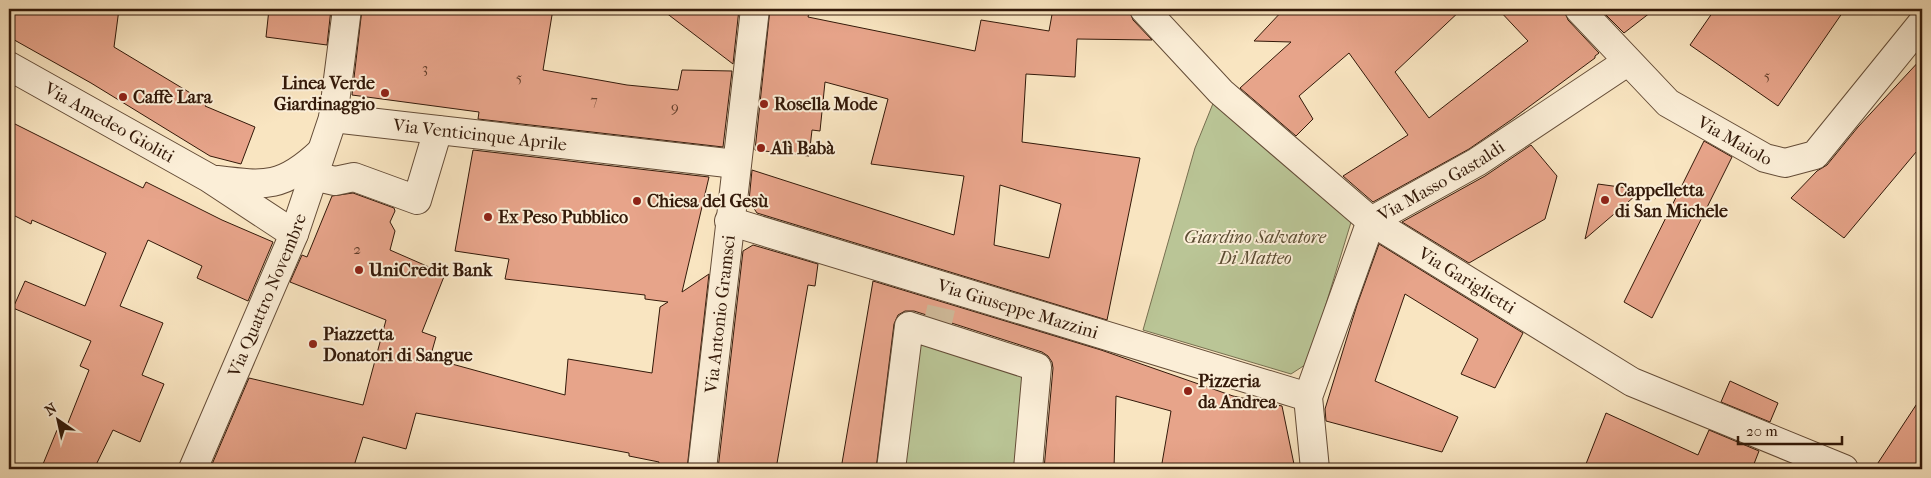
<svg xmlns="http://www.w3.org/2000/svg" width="1931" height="478" viewBox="0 0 1931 478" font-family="'IM FELL French Canon',serif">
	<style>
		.green { fill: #bac596; stroke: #766f50 }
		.building { fill: #e7a48a; stroke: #331909; fill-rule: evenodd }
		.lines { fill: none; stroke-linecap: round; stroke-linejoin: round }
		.minor-tunnel { stroke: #d1bc9c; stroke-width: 28; stroke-dasharray: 28 14; stroke-linecap: butt }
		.minor-casing { stroke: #644c37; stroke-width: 30 }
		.minor { stroke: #fbeed7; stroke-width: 28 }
		.poi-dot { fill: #8f2418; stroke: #fbeed7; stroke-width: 2 }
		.labels { text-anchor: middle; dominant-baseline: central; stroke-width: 4; stroke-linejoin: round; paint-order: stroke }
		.number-label { font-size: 15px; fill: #603c29 }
		.poi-label { font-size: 18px; font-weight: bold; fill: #331909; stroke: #fbeed7; text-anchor: start }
		.street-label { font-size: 18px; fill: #331909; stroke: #fbeed7 }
		.park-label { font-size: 18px; font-style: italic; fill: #5c4d33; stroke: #fbeed7 }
	</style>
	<rect width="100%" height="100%" fill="#f9e5c1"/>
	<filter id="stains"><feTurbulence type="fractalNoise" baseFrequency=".004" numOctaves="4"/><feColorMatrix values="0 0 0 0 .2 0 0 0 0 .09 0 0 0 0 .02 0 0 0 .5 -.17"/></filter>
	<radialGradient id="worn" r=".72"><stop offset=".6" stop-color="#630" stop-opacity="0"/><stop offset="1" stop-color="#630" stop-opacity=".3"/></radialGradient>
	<!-- green -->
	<g class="green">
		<path d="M1214,101l138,118 -44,144 -17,11 -148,-44 52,-182z"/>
		<path d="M914,335l114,36 -8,98h-123z"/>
	</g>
	<!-- building -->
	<g class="building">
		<path d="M9,9h110l-5,38 93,56 -2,3 50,21 -14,37 -31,-8 -119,-73 -82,-46z"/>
		<path d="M269,9h62l-4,36 -61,-8z"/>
		<path d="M362,9h191l-10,61 84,15 51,5 4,-20 50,1 -9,76 -245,-28 1,-7 -127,-17z"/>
		<path d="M661,9h78l-6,55z"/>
		<path d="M770,9h40l-2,8 167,34 6,-31 68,11 4,-22h76l4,11 19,20 -75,-1 -2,38 -49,-3 -4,68 118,16 -33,162 -350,-107 -8,-12 3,-31 202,65 10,-59 -93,-12 17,-65 -63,-17 -5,49 -8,-1 -3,26 -54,-6zM1000,185l61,19 -12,54 -55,-13z"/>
		<path d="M1284,9h178l-67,63 34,46 99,-77 -30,-32h66l4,11 31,33 -4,3v2l-84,62 -42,29 -96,53 -30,-26 65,-41 -59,-82 -50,43 14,23 -17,17 -56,-48 51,-46 -37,-1z"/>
		<path d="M1600,9h55l-31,24z"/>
		<path d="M1715,9h130l-67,97 -88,-61z"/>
		<path d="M1922,58v87l-78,93 -53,-40 26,-27 10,-6 31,-38z"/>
		<path d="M9,121l134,67 3,-6 76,38 51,22 -25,59 -51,-23 5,-12 -54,-26 -28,66 43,17 -21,52 22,9 -24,58 -27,-12 -19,39h-53l16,-39 7,3 25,-63 -9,-4 11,-25 -78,-33 12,-27 60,25 21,-53 -74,-33 -1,4 -22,-11z"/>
		<path d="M1704,141l28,16 -80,161 -28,-16z"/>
		<path d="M1531,145l26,31 -12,43 -76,44 -67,-41 83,-46z"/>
		<path d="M473,150l236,27 -27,115 27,-18 -22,195h-29l1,-7 -30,-6v-3l-213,-40 -10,36 -43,-12 -10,32h-143l39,-91 114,27 23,-85 -96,-38 12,-27 5,2 25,-61 21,-3 41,15 1,3 -5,11 5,9 -5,19 55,24 -23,58 14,5 -6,21 135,37 3,-36 84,14 8,-66 8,-5 -23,-3v-4l-140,-16 4,-20 -54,-8z"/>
		<path d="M1598,184l44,6 -57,49z"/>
		<path d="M1379,244l144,89 -28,55 -34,-14 17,-35 -73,-45 -30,87 83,36 -16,35 -116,-31 -1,-12 32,-104z"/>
		<path d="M753,245l65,19 -3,22 -7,-1 -32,184h-58l25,-218z"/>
		<path d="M873,281l228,69 132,46 49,10 13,63h-134l10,-58 -55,-15 -2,73h-70l9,-101 -1,-6 -4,-6 -6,-4 -128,-41h-9l-7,4 -4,9 -18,145h-35z"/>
		<path d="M1730,381l48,22 -8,19 -49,-20z"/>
		<path d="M1922,396v73h-48z"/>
		<path d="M1606,413l92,42 11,-25 50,21 -7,18h-168z"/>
	</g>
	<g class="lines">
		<!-- minor-tunnel -->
		<path class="minor-tunnel" d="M935,335l11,-48"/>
		<!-- minor casing -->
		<g class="minor-casing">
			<g id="minor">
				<path id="s1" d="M1144,9l77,83 150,129 261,161 212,87"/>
				<path id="s2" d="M1579,9l89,94 97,55 20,5 30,-8 107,-132"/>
				<path id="s3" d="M9,66l200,112 85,56"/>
				<path id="s4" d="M333,118l403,46"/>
				<path d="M313,176l22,5 19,-4 63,23 21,-70"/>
				<path d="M217,180c49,6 66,8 104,-28"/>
				<path id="s5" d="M729,221l579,176"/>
				<path id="s6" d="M193,469l101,-235 39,-116 14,-109"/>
				<path id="s7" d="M702,469l53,-460"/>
				<path d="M891,469l18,-143 128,41 -9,102"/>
				<path id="s8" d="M1315,469l-7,-72 63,-176 106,-59 150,-100"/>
			</g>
		</g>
		<!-- minor -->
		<use href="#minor" class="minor"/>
	</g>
	<!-- markers -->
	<g class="poi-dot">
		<circle cx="385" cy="93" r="5"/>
		<circle cx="123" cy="97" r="5"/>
		<circle cx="764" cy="104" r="5"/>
		<circle cx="761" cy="148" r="5"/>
		<circle cx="1605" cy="200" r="5"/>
		<circle cx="637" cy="201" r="5"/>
		<circle cx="488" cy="217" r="5"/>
		<circle cx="359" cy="270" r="5"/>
		<circle cx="313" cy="344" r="5"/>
		<circle cx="1188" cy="391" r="5"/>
	</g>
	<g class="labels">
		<!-- number labels -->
		<g class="number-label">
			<text x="425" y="68">3</text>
			<text x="1767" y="75">5</text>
			<text x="519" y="77">5</text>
			<text x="594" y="100">7</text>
			<text x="675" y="107">9</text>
			<text x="357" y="249">2</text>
		</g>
		<!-- poi labels -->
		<g class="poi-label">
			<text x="375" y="83" text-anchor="end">Linea Verde<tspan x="375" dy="21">Giardinaggio</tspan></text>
			<text x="133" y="97">Caffè Lara</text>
			<text x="774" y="104">Rosella Mode</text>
			<text x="771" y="148">Alì Babà</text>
			<text x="1615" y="190">Cappelletta<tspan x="1615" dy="21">di San Michele</tspan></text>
			<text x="647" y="201">Chiesa del Gesù</text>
			<text x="498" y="217">Ex Peso Pubblico</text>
			<text x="369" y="270">UniCredit Bank</text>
			<text x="323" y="334">Piazzetta<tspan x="323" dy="21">Donatori di Sangue</tspan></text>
			<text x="1198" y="381">Pizzeria<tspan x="1198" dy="21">da Andrea</tspan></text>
		</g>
		<!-- street labels -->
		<g class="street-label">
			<text stroke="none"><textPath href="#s3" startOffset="115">Via Amedeo Gioliti</textPath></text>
			<text stroke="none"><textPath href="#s4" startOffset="148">Via Venticinque Aprile</textPath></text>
			<text stroke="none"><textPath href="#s2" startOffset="206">Via Maiolo</textPath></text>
			<text stroke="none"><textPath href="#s8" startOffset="340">Via Masso Gastaldi</textPath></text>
			<text stroke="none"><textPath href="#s1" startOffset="424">Via Gariglietti</textPath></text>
			<text stroke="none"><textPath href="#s6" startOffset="189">Via Quattro Novembre</textPath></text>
			<text stroke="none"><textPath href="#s5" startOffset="302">Via Giuseppe Mazzini</textPath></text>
			<text stroke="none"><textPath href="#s7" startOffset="156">Via Antonio Gramsci</textPath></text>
		</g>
		<!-- park labels -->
		<g class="park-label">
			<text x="1255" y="237">Giardino Salvatore<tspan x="1255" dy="21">Di Matteo</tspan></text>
		</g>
	</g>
	<!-- margin -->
	<rect width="1931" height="478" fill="none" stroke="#f9e5c1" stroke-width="30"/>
	<rect x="10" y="10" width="1911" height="458" fill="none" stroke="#331909" stroke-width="2.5"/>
	<rect x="15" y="15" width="1901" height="448" fill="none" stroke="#331909"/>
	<!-- north arrow -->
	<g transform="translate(58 420) rotate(326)" stroke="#fbeed7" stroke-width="4" paint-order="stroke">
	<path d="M0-4L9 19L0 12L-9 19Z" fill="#331909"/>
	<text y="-8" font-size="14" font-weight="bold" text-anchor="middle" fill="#331909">N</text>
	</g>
	<!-- scale -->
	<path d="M1738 436v8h104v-8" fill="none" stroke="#331909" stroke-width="2.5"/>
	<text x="1746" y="436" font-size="15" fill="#331909" stroke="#fbeed7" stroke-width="4" paint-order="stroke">20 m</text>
	<rect width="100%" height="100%" filter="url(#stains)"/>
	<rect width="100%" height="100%" fill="url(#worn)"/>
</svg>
